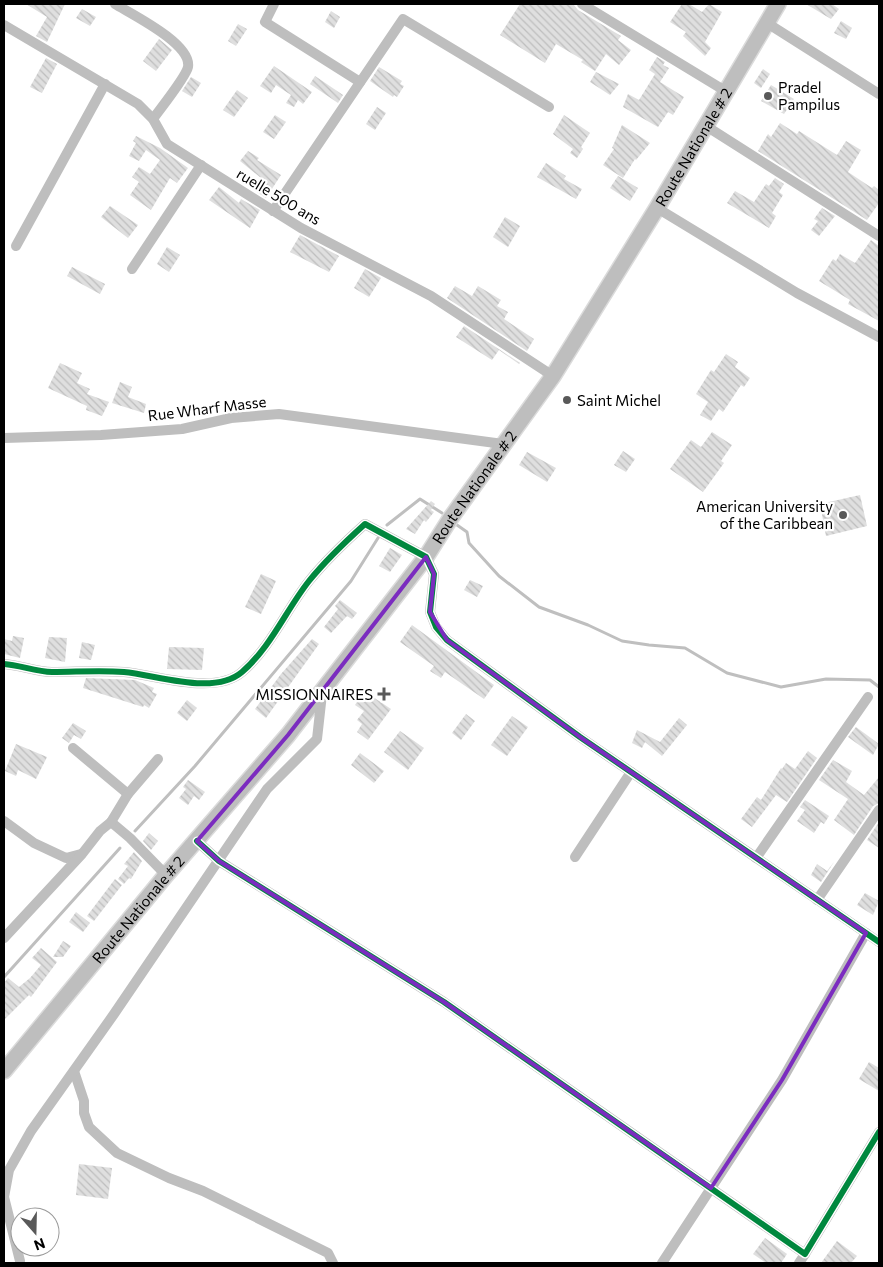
<svg xmlns="http://www.w3.org/2000/svg" width="883" height="1267" viewBox="0 0 883 1267" font-family="Commissioner,sans-serif">
	<style>
		.lines { fill: none; stroke-linecap: round; stroke-linejoin: round }
		.stream { stroke: #bfbfbf; stroke-width: 3 }
		.building { fill: url(#building-back-hatch) }
		.primary-casing { stroke: #dbdbdb; stroke-width: 18 }
		.street { stroke: #bebebe; stroke-width: 10 }
		.primary { stroke: #bebebe; stroke-width: 15 }
		.cycleway-casing { stroke: #fff; stroke-width: 9 }
		.cycleway { stroke: #00873e; stroke-width: 6 }
		.marked { fill: none; stroke: #7b2cbf; stroke-width: 4; stroke-linejoin: round }
		.poi-dot { fill: #595959; stroke: #fff; stroke-width: 2 }
		.labels { text-anchor: middle; dominant-baseline: central; stroke-width: 4.5; stroke-linejoin: round; paint-order: stroke }
		.poi-label { font-size: 15px; fill: #000; stroke: #fff; text-anchor: start }
		.street-label { font-size: 15px; fill: #000; stroke: #fff }
	</style>
	<defs>
		<pattern id="building-back-hatch" width="6" height="6" patternUnits="userSpaceOnUse" patternTransform="scale(1.25)"><rect width="6" height="6" fill="#dfdfdf"/><path d="M-1 5l2 2M0 0l6 6M5-1l2 2" fill="none" stroke="#bebebe"/></pattern>
	</defs>
	<rect width="100%" height="100%" fill="#fff"/>
	<g class="lines">
		<!-- stream -->
		<g class="stream">
			<path d="M387,525l33,-26 22,14"/>
			<path d="M457,525l10,7 2,11 30,33 40,31 49,18 34,16 27,4 36,3 42,25 54,14 45,-8 44,1 9,7"/>
			<path d="M135,831l60,-65 156,-185 27,-43"/>
			<path d="M4,977l116,-129"/>
		</g>
	</g>
	<!-- building -->
	<g class="building">
		<path d="M26,4h39l-18,38 -11,-6 11,-19z"/>
		<path d="M520,4h53l5,6 43,26 -3,4 13,10 -12,15 -13,-11 -11,17 -14,-9 2,-2 -27,-16 -11,19 -45,-28z"/>
		<path d="M682,4h7l13,8 7,-8 13,8 -17,30 6,6 -6,8 -22,-20 3,-4 -16,-10z"/>
		<path d="M806,4h26l7,5 -8,10z"/>
		<path d="M82,9l14,8 -6,9 -14,-8z"/>
		<path d="M331,11l9,6 -6,11 -9,-6z"/>
		<path d="M841,21l11,7 -6,11 -12,-6z"/>
		<path d="M238,24l9,5 -11,17 -8,-5z"/>
		<path d="M159,39l13,11 -16,21 -13,-10z"/>
		<path d="M657,57l8,5 -2,3 6,3 -9,14 24,15 -11,18 -5,-3 -10,15 -35,-20 5,-13 11,6 16,-26 -6,-4z"/>
		<path d="M46,58l11,6 -15,29 -12,-6z"/>
		<path d="M274,66l38,26 -9,12 -5,-4 -4,7 -8,-4 5,-8 -15,-10 -5,8 -11,-7z"/>
		<path d="M379,67l23,14 -2,3 4,2 -7,11 -3,-2 -1,2 -23,-16z"/>
		<path d="M763,69l7,5 -9,14 -7,-5z"/>
		<path d="M596,72l23,12 -9,11 -20,-13z"/>
		<path d="M315,76l28,19 -5,8 -28,-19z"/>
		<path d="M191,77l10,6 -9,14 -10,-6z"/>
		<path d="M771,85l23,14 -10,15 -23,-13z"/>
		<path d="M237,90l11,8 -14,19 -11,-7z"/>
		<path d="M377,107l9,6 -11,17 -9,-6z"/>
		<path d="M275,115l11,7 -12,17 -11,-7z"/>
		<path d="M564,115l26,18 -9,14 2,2 -6,9 -7,-5 3,-4 -20,-15z"/>
		<path d="M780,123l17,11 2,-3 38,24 9,-14 15,9 -13,22 24,16 2,-2 5,4v13l-12,17 -109,-69 10,-17 3,3z"/>
		<path d="M622,125l28,18 -14,17 -1,-1 -12,19 -20,-13 11,-16 -2,-1z"/>
		<path d="M136,136l24,12 28,20 -11,15 -7,-5 -19,32 -21,-15 9,-13 -7,-5 7,-10 11,7 10,-14 -14,-10 -7,11 -10,-5 7,-13 -3,-2z"/>
		<path d="M248,151l11,7 -2,2 24,15 -15,23 -12,-8 7,-12 -21,-17z"/>
		<path d="M546,163l20,13 -2,3 18,10 -6,10 -39,-22z"/>
		<path d="M618,176l20,12 -8,13 -20,-13z"/>
		<path d="M775,178l9,6 -5,8 4,3 -11,18 4,3 -7,12 -42,-25 8,-12 19,11 12,-18 3,2z"/>
		<path d="M219,187l20,16 2,-4 19,11 -10,18 -41,-28z"/>
		<path d="M110,206l28,19 -10,13 -27,-21z"/>
		<path d="M822,208l13,8 -16,20 -8,-6 7,-9 -4,-2z"/>
		<path d="M505,217l15,9 -12,21 -15,-10z"/>
		<path d="M300,235l39,21 -10,16 -39,-20z"/>
		<path d="M871,240l8,6v75l-31,-17 2,-4 -31,-19 14,-22 3,2 4,-7 15,9z"/>
		<path d="M167,247l13,8 -11,17 -12,-8z"/>
		<path d="M72,267l33,17 -5,10 -33,-18z"/>
		<path d="M365,269l16,9 -12,19 -15,-9z"/>
		<path d="M455,286l17,10 6,-10 23,14 -4,6 11,6 -4,7 30,20 -7,12 -80,-53z"/>
		<path d="M464,326l56,37 -1,1 -20,-14 -7,10 -36,-23z"/>
		<path d="M726,354l12,8 -3,5 15,11 -6,9 -3,-2 -18,27 -4,-3 -8,12 -11,-6 8,-13 -12,-8 15,-24 3,2z"/>
		<path d="M60,363l22,10 -5,10 13,6 -3,5 22,8 -7,14 -16,-6 1,-4 -39,-18z"/>
		<path d="M120,382l12,5 -4,10 18,7 -2,9 -32,-10z"/>
		<path d="M712,432l20,13 -11,16 3,2 -21,29 -33,-23 21,-29 10,7z"/>
		<path d="M623,451l12,8 -9,13 -12,-7z"/>
		<path d="M527,452l29,16 -9,14 -28,-17z"/>
		<path d="M860,495l7,31 -41,10 -6,-32z"/>
		<path d="M431,501l4,3 -4,6 3,2 -8,10 -2,-2 -9,14 -9,-5z"/>
		<path d="M390,548l12,7 -12,17 -11,-6z"/>
		<path d="M261,574l15,7 -15,33 -16,-7z"/>
		<path d="M470,580l13,6 -6,11 -13,-7z"/>
		<path d="M340,600l17,13 -5,6 -5,-3 -16,17 -7,-6 14,-18 -3,-3z"/>
		<path d="M412,625l82,60 -10,14 -39,-27 -4,6 -11,-7 4,-5 -34,-24z"/>
		<path d="M13,636l11,2 -4,20 -16,-4v-15l8,2z"/>
		<path d="M49,637l18,1 -2,24 -20,-4z"/>
		<path d="M312,639l7,5 -53,74 -11,-9 26,-35z"/>
		<path d="M82,642l13,3 -4,15 -12,-2z"/>
		<path d="M169,647l35,1 -2,22 -35,-1z"/>
		<path d="M86,678l49,2 19,8 -2,4 5,2 -8,14 -5,-3 -1,2 -60,-19z"/>
		<path d="M364,691l27,18 -23,31 -11,-8 5,-8 -5,-4 7,-9 -9,-6z"/>
		<path d="M187,700l10,8 -10,13 -10,-8z"/>
		<path d="M466,714l9,7 -14,19 -9,-7z"/>
		<path d="M512,716l16,11 -21,29 -16,-11z"/>
		<path d="M679,718l8,7 -25,31 -17,-14 -3,6 -10,-5 5,-13 23,12z"/>
		<path d="M73,723l13,8 -5,8 -7,-4 -5,8 -7,-5z"/>
		<path d="M856,727l23,17 -6,11 -25,-18z"/>
		<path d="M400,731l24,17 -16,22 -24,-18z"/>
		<path d="M16,744l31,13 -11,22 -18,-9 -2,6 -11,-5z"/>
		<path d="M808,751l9,7 -30,44 -11,-7 -24,32 -11,-8 16,-22 4,3 20,-32 1,1 4,-6 9,6z"/>
		<path d="M360,753l24,18 -10,12 -23,-18z"/>
		<path d="M833,760l19,11 -6,11 18,13 15,-18v26l-6,3 -19,29 -20,-15 14,-21 -29,-19z"/>
		<path d="M188,780l17,12 -6,8 -5,-4 -6,9 -9,-7 7,-9 -3,-2z"/>
		<path d="M805,800l24,16 -5,8 -3,-2 -7,11 -17,-12 8,-11 -5,-3z"/>
		<path d="M879,822v26l-12,-8z"/>
		<path d="M149,833l9,8 -7,9 -8,-9z"/>
		<path d="M134,852l8,9 -11,18 -2,-1 -5,6 -6,-5 10,-13 -4,-2z"/>
		<path d="M834,862l-13,20 -10,-7 6,-11 10,7z"/>
		<path d="M115,879l7,6 -28,36 -7,-5z"/>
		<path d="M865,893l14,8 -6,14 -16,-10z"/>
		<path d="M76,912l14,11 -7,9 -14,-10z"/>
		<path d="M63,941l8,5 -8,11h-10z"/>
		<path d="M41,948l16,14 -26,35 -2,-2 -25,25v-37l4,-5 11,9 11,-9 11,-13 -9,-7z"/>
		<path d="M869,1062l10,6v23l-20,-12z"/>
		<path d="M79,1164l33,4 -4,31 -32,-4z"/>
		<path d="M765,1238l22,16 -6,9h-15l-13,-9z"/>
		<path d="M837,1241l20,15 -6,7h-30z"/>
	</g>
	<g class="lines">
		<!-- primary casing -->
		<g class="primary-casing">
			<g id="primary">
				<path id="s1" d="M4,1071l162,-196 122,-140 138,-178 24,-38 103,-143 104,-168 121,-204"/>
			</g>
		</g>
		<!-- street -->
		<g class="street">
			<path d="M115,4c18,11 77,40 73,63 -2,10 -28,42 -35,52"/>
			<path d="M274,4l-9,18 95,60"/>
			<path d="M582,4l145,88"/>
			<path d="M767,23l112,71"/>
			<path d="M4,25l134,79 15,15 14,25 134,84 130,68 122,80"/>
			<path d="M706,126l173,110"/>
			<path d="M657,208l140,85 82,44"/>
			<path d="M273,211l130,-192 146,88"/>
			<path d="M16,246l89,-162"/>
			<path d="M132,269l69,-104"/>
			<path d="M4,438l97,-3 81,-6 49,-11 48,-4 224,30"/>
			<path d="M4,664c16,1 32,8 48,8 24,0 48,-2 72,0 33,3 90,24 118,0 29,-25 44,-62 67,-91 17,-21 36,-39 56,-57l61,33 8,17 -4,38 6,15 11,13 133,97 299,205"/>
			<path d="M73,748l55,46"/>
			<path d="M4,821l30,22 32,15 15,-4"/>
			<path d="M111,822l19,16 36,37"/>
			<path d="M197,841l22,20 225,141 361,252 74,-122"/>
			<path d="M575,857l56,-85"/>
			<path d="M756,858l112,-161"/>
			<path d="M817,900l62,-90"/>
			<path d="M4,938l78,-84 18,-23 11,-9 17,-28 30,-35"/>
			<path d="M74,1071l10,30v12l5,14 28,26 52,25 34,13 125,62 5,10"/>
			<path d="M20,1261l-16,-64 5,-27 22,-39 83,-117 153,-225 50,-50 5,-45"/>
			<path d="M662,1263l120,-183 84,-147"/>
			<path d="M799,1263l6,-9"/>
		</g>
		<!-- primary -->
		<use href="#primary" class="primary"/>
		<!-- cycleway casing -->
		<g class="cycleway-casing">
			<g id="cycleway">
				<path d="M4,664c16,1 32,8 48,8 24,0 48,-2 72,0 33,3 90,24 118,0 29,-25 44,-62 67,-91 17,-21 36,-39 56,-57l61,33 8,17 -4,38 6,15 11,13 133,97 299,205"/>
				<path d="M197,841l22,20 225,141 361,252 74,-122"/>
			</g>
		</g>
		<!-- cycleway -->
		<use href="#cycleway" class="cycleway"/>
	</g>
	<!-- marked area -->
	<path class="marked" d="M426,557l8,17 -4,38 17,28 133,97 286,196 -84,147 -71,108 -267,-186 -225,-141 -22,-20 91,-106z"/>
	<!-- markers -->
	<g class="poi-dot">
		<circle cx="768" cy="96" r="5"/>
		<circle cx="567" cy="400" r="5"/>
		<circle cx="843" cy="515" r="5"/>
		<path d="M381.5 686.5h5v5h5v5h-5v5h-5v-5h-5v-5h5z"/>
	</g>
	<g class="labels">
		<!-- poi labels -->
		<g class="poi-label">
			<text x="778" y="87">Pradel<tspan x="778" dy="17">Pampilus</tspan></text>
			<text x="577" y="400">Saint Michel</text>
			<text x="833" y="506" text-anchor="end">American University<tspan x="833" dy="17">of the Caribbean</tspan></text>
			<text x="373" y="694" text-anchor="end">MISSIONNAIRES</text>
		</g>
		<!-- street labels -->
		<g class="street-label">
			<text stroke="none"><textPath href="#s1" startOffset="1155">Route Nationale # 2</textPath></text>
			<text transform="translate(279 196) rotate(31)">ruelle 500 ans</text>
			<text transform="translate(207 408) rotate(-7)">Rue Wharf Masse</text>
			<text stroke="none"><textPath href="#s1" startOffset="750">Route Nationale # 2</textPath></text>
			<text stroke="none"><textPath href="#s1" startOffset="210">Route Nationale # 2</textPath></text>
		</g>
	</g>
	<!-- border -->
	<rect width="883" height="1267" fill="none" stroke="#000000" stroke-width="10"/>
	<!-- north arrow -->
	<g transform="translate(35 1232) rotate(160)"><circle r="24" fill="#ffffff" stroke="#999999"/>
	<path d="M0-4L9 19L0 12L-9 19Z" fill="#595959"/>
	<text y="-8" font-size="14" font-weight="bold" text-anchor="middle" fill="#000000">N</text>
	</g>
</svg>
